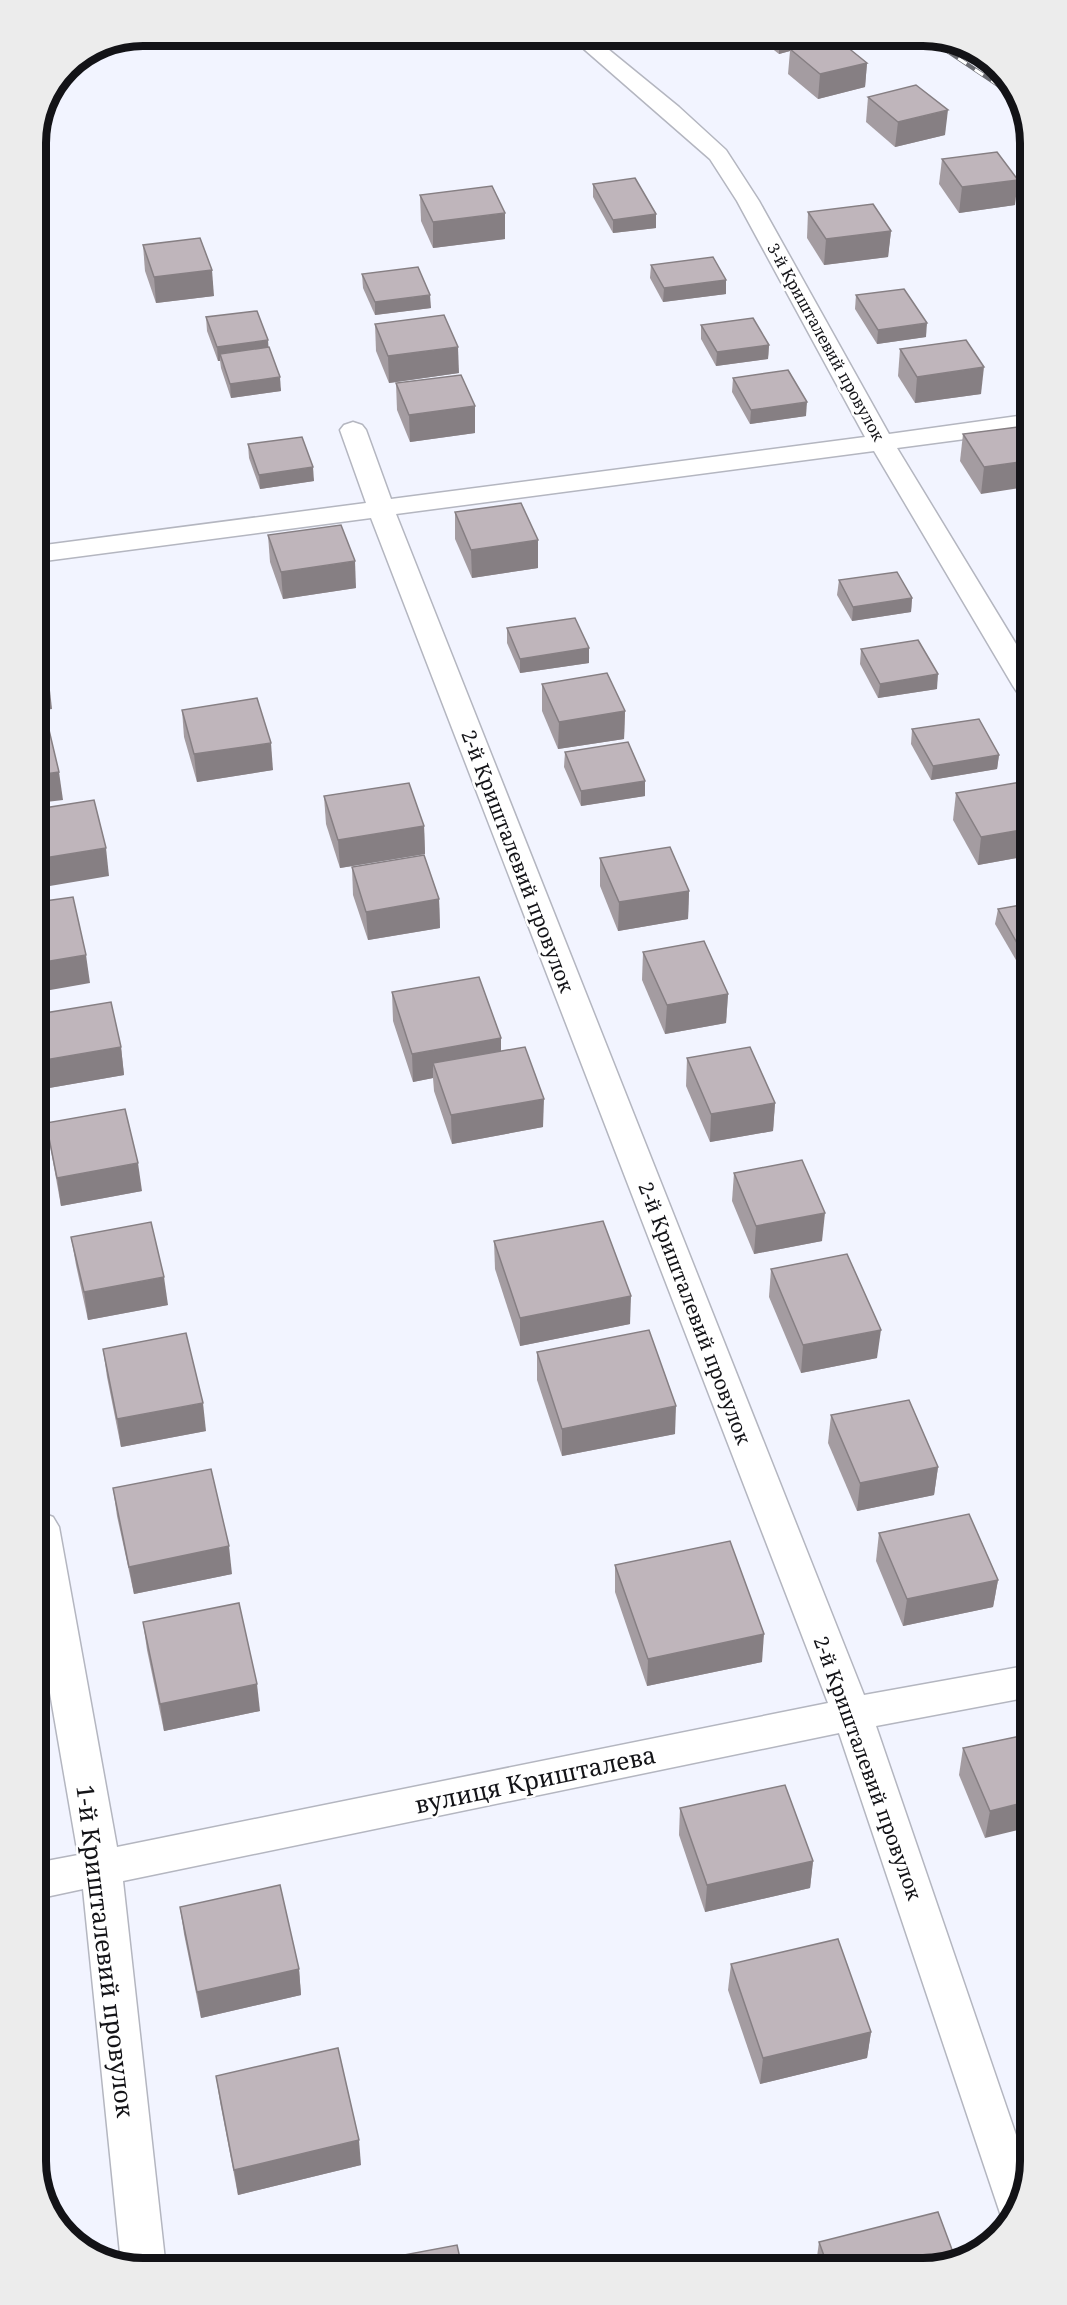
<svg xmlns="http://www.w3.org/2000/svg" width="1067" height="2305" viewBox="0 0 1067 2305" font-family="'Noto Serif',serif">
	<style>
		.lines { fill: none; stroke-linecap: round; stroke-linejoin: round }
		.street-casing { stroke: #b4b6c0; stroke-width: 3 }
		.street { fill: #fff; fill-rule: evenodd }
		.rail-casing { stroke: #6a6b71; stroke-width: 4.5 }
		.rail { stroke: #fff; stroke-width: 3; stroke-dasharray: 10; stroke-linecap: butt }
		.wall { fill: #a49ca1 }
		.shaded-wall { fill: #867f83 }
		.building { fill: #bfb5bb; stroke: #867f83; stroke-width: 1.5 }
		.labels { text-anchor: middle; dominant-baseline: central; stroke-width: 5; stroke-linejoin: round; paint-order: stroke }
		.far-street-label { font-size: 16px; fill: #131317; stroke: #fff }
		.street-label { font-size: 20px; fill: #131317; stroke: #fff }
		.near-street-label { font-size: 24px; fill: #131317; stroke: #fff }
		.rim { fill: none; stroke: #131317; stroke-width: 8 }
	</style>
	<rect width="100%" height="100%" fill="#f2f4ff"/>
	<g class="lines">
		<!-- street casing -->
		<g class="street-casing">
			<path id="street" d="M569,36h23l87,71 47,43 33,51 130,233 137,-19v16l-129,17 130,214v32l-10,-2 -4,-6 -139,-235 -478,63 468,1181 166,-30v32l-154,29 152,444 -15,51 -11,-2 -163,-486 -716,148 43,388h-29l-16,-6 -38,-374 -42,9v-36l37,-7 -38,-220v-123l13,5 6,10 58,320 711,-144 -457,-1185 -334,44v-16l329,-43 -26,-73 4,-5 9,-3 9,3 4,5 25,69 474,-62 -128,-236 -27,-42z"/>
		</g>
		<!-- street -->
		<use href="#street" class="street"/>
		<!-- rail casing -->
		<g class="rail-casing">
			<path id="rail" d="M925,36l91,61"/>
		</g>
		<!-- rail -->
		<use href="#rail" class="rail"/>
	</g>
	<!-- wall -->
	<g class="wall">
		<path d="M756,36h63v6l48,21 -2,24 -47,12 -30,-25 2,-23 -11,3z"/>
		<path d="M868,97l77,38 -50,12 -29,-25z"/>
		<path d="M942,159l73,46 -56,8 -20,-29z"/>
		<path d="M593,184l63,30v14l-43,5 -20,-36z"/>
		<path d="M420,195l85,44 -72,9 -12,-27z"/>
		<path d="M808,212l83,19 -3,26 -64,8 -17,-27z"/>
		<path d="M143,245l71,51 -58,7 -11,-32z"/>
		<path d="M651,265l75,15v14l-63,8 -13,-24z"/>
		<path d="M362,274l69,34 -56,7 -12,-27z"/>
		<path d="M856,295l70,42 -49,7 -22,-35z"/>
		<path d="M206,317l63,30 12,44 -50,7 -10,-30 -1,-7h-2l-11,-30z"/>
		<path d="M375,324l84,49 -70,10 -13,-32z"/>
		<path d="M701,325l68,20 -1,14 -52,7 -15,-27z"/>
		<path d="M900,349l81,45 -66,9 -17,-27z"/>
		<path d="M733,378l73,38 -56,8 -18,-32z"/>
		<path d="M396,383l79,23v27l-65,9 -13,-32z"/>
		<path d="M1026,426l-45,68 -21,-33 3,-27z"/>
		<path d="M248,444l66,37 -54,8 -11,-31z"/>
		<path d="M455,512l83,56 -66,10 -17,-39z"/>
		<path d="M268,535l88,53 -73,11 -13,-37z"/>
		<path d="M1026,571l1,31 -10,-16 1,-14z"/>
		<path d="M839,580l73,18 -1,14 -59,9 -15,-26z"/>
		<path d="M507,628l82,20v15l-69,10 -13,-30z"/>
		<path d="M861,649l76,40 -59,9 -18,-34z"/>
		<path d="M542,684l83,27 -1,28 -66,10 -16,-38z"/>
		<path d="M182,710l91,60 -76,12 -13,-45z"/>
		<path d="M912,729l87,26 -2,14 -66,11 -20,-36z"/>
		<path d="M565,752l80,29v15l-64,10 -17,-39z"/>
		<path d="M1027,791v65l-49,9 -25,-45 3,-27z"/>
		<path d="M324,796l100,30 1,28 -85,14 -14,-44z"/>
		<path d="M600,858l89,33 -1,28 -70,12 -18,-45z"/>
		<path d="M352,867l87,32 1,29 -72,12 -15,-45z"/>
		<path d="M1027,904l1,62 -8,1 -25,-43 3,-15z"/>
		<path d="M643,952l85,42 -2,29 -61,11 -23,-54z"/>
		<path d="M392,992l109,46v13l42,76 -91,17 -18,-53 -1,-13 -20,4 -20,-61z"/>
		<path d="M39,1014l82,33 3,28 -75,13 -10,-58z"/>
		<path d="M687,1058l88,45 -2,28 -63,11 -24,-56z"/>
		<path d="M46,1123l96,68 -81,15z"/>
		<path d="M734,1173l88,68 -68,13 -22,-53z"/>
		<path d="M71,1237l97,68 -80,15 -12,-55z"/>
		<path d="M494,1241l136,83 -110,22 -25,-77z"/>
		<path d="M771,1269l106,89 -76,15 -32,-76z"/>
		<path d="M103,1349l103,82 -85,16 -14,-70z"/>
		<path d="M537,1352l138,82 -113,22 -25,-76z"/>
		<path d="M831,1415l107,52 -4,28 -77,16 -29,-68z"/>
		<path d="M113,1488l119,86 -98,20 -17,-78z"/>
		<path d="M879,1533l119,47 -5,27 -90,19 -27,-65z"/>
		<path d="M615,1565l147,97 -115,24 -32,-94z"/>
		<path d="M143,1622l117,89 -96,20 -17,-81z"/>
		<path d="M1030,1734l-45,104 -26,-63 4,-27z"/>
		<path d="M680,1808l133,53 -3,27 -105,24 -26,-77z"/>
		<path d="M180,1907l119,62 2,26 -100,23 -17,-84z"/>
		<path d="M1030,1918v25l-3,-8z"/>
		<path d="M731,1964l140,68 -4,26 -107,26 -32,-94z"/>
		<path d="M216,2076l145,89 -123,30 -18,-93z"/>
		<path d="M819,2242l138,21 -141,1z"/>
	</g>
	<!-- shaded-wall -->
	<g class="shaded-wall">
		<path d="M798,36h21v8l-29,5v2l-11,3v-13z"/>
		<path d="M867,63l-2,24 -47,12 2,-25z"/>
		<path d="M948,110l-3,25 -50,12 3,-25z"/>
		<path d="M1018,180l-3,25 -56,8 3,-26z"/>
		<path d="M505,213v26l-72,9v-26z"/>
		<path d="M656,214v14l-43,5v-13z"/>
		<path d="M891,231l-3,26 -64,8 2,-26z"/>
		<path d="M212,270l2,26 -58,7 -2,-26z"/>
		<path d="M726,280v14l-63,8 1,-14z"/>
		<path d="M430,295l1,13 -56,7v-13z"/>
		<path d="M927,323l-1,14 -49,7 1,-14z"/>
		<path d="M268,340l1,14h-49v7h-2l-1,-14z"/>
		<path d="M769,345l-1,14 -52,7 1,-14z"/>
		<path d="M458,347l1,26 -70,10 -1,-27z"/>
		<path d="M984,367l-3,27 -66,9 2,-26z"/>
		<path d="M280,377l1,14 -50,7 -1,-14z"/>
		<path d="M807,402l-1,14 -56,8 1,-14z"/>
		<path d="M475,406v27l-65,9 -1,-27z"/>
		<path d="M1026,461v26l-45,7 3,-27z"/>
		<path d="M313,467l1,14 -54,8 -1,-14z"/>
		<path d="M538,540v28l-66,10 -1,-28z"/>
		<path d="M355,561l1,27 -73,11 -2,-27z"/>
		<path d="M912,598l-1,14 -59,9 1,-14z"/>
		<path d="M589,648v15l-69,10v-14z"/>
		<path d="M938,674l-1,15 -59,9 2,-14z"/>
		<path d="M49,681l3,28 -14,2v-28z"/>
		<path d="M625,711l-1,28 -66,10 1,-27z"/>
		<path d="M271,743l2,27 -76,12 -3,-28z"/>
		<path d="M999,755l-2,14 -66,11 2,-14z"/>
		<path d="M59,772l4,28 -25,3v-28z"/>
		<path d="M645,781v15l-64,10v-15z"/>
		<path d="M424,826l1,28 -85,14 -2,-28z"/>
		<path d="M1027,829v27l-49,9 3,-28z"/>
		<path d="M106,848l3,28 -71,12v-29z"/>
		<path d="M689,891l-1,28 -70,12 1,-29z"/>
		<path d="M439,899l1,29 -72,12 -2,-28z"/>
		<path d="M1028,951v15l-8,1 2,-15z"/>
		<path d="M86,955l4,28 -51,9 -1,-29z"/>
		<path d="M728,994l-2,29 -61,11 2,-29z"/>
		<path d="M501,1038v28l-68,-3v15l-20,4 -1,-28z"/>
		<path d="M121,1047l3,28 -75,13 -4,-28z"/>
		<path d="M544,1099l-1,28 -91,17 -1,-29z"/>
		<path d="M775,1103l-2,28 -63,11 1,-28z"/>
		<path d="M138,1163l4,28 -81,15 -4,-28z"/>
		<path d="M825,1213l-3,28 -68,13 2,-28z"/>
		<path d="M164,1277l4,28 -80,15 -4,-28z"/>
		<path d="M631,1296l-1,28 -110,22v-28z"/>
		<path d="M881,1330l-4,28 -76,15 2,-28z"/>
		<path d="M203,1403l3,28 -85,16 -4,-28z"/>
		<path d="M676,1406l-1,28 -113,22v-27z"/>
		<path d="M938,1467l-4,28 -77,16 3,-28z"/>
		<path d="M229,1546l3,28 -98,20 -5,-27z"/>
		<path d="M998,1580l-5,27 -90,19 4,-27z"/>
		<path d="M764,1634l-2,28 -115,24 1,-27z"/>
		<path d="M257,1684l3,27 -96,20 -4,-27z"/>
		<path d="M1030,1801v26l-45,11 5,-27z"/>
		<path d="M813,1861l-3,27 -105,24 2,-27z"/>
		<path d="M299,1969l2,26 -100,23 -4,-26z"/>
		<path d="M871,2032l-4,26 -107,26 3,-26z"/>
		<path d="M359,2140l2,25 -123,30 -4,-25z"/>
		<path d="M42,2173l4,29 -3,-4 -1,-10z"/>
	</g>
	<!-- building -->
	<g class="building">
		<path d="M773,36h25l-19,5z"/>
		<path d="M836,38l31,25 -47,11 -30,-25z"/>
		<path d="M916,85l32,25 -50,12 -30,-25z"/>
		<path d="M997,152l21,28 -56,7 -20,-28z"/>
		<path d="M635,178l21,36 -43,6 -20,-36z"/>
		<path d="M492,186l13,27 -72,9 -13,-27z"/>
		<path d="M873,204l18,27 -65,8 -18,-27z"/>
		<path d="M200,238l12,32 -58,7 -11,-32z"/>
		<path d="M713,257l13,23 -62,8 -13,-23z"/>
		<path d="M418,267l12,28 -55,7 -13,-28z"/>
		<path d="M904,289l23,34 -49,7 -22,-35z"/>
		<path d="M257,311l11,29 -51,7 -11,-30z"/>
		<path d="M444,315l14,32 -70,9 -13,-32z"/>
		<path d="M753,318l16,27 -52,7 -16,-27z"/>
		<path d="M966,340l18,27 -67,10 -17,-28z"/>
		<path d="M269,347l11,30 -50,7 -10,-30z"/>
		<path d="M788,370l19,32 -56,8 -18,-32z"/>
		<path d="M461,375l14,31 -66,9 -13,-32z"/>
		<path d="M1026,426v35l-42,6 -21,-33z"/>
		<path d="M302,437l11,30 -54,8 -11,-31z"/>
		<path d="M521,503l17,37 -67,10 -16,-38z"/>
		<path d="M341,525l14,36 -74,11 -13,-37z"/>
		<path d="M1026,571l1,13 -9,-12z"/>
		<path d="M897,572l15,26 -59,9 -14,-27z"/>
		<path d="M575,618l14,30 -69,11 -13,-31z"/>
		<path d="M38,640h1l10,41 -11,2z"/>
		<path d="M918,640l20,34 -58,10 -19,-35z"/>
		<path d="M607,673l18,38 -66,11 -17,-38z"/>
		<path d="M257,698l14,45 -77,11 -12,-44z"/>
		<path d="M979,719l20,36 -66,11 -21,-37z"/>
		<path d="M49,730l10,42 -21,3v-43z"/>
		<path d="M628,742l17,39 -64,10 -16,-39z"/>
		<path d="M1021,782l6,9v38l-46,8 -25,-44z"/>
		<path d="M409,783l15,43 -86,14 -14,-44z"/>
		<path d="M94,800l12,48 -68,11v-50z"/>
		<path d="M670,847l19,44 -70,11 -19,-44z"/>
		<path d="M424,855l15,44 -73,13 -14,-45z"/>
		<path d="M73,897l13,58 -48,8v-61z"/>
		<path d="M1027,904l1,47 -6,1 -24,-43z"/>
		<path d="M704,941l24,53 -61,11 -24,-53z"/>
		<path d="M479,977l22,61 -89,16 -20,-62z"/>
		<path d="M111,1002l10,45 -76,13 -6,-33v-13z"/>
		<path d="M525,1047l19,52 -93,16 -18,-52z"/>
		<path d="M750,1047l25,56 -64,11 -24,-56z"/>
		<path d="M125,1109l13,54 -81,15 -11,-55z"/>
		<path d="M802,1160l23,53 -69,13 -22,-53z"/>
		<path d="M603,1221l28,75 -111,22 -26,-77z"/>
		<path d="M151,1222l13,55 -80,15 -13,-55z"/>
		<path d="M847,1254l34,76 -78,15 -32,-76z"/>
		<path d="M649,1330l27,76 -114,23 -25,-77z"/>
		<path d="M186,1333l17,70 -86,16 -14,-70z"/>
		<path d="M909,1400l29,67 -78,16 -29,-68z"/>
		<path d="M211,1469l18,77 -100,21 -16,-79z"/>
		<path d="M969,1514l29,66 -91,19 -28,-66z"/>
		<path d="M730,1541l34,93 -116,25 -33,-94z"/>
		<path d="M239,1603l18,81 -97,20 -17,-82z"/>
		<path d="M1030,1734v67l-40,10 -27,-63z"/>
		<path d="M785,1785l28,76 -106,24 -27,-77z"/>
		<path d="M280,1885l19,84 -102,23 -17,-85z"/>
		<path d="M838,1939l33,93 -108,26 -32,-94z"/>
		<path d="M338,2048l21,92 -125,30 -18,-94z"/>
		<path d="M938,2212l19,51 -130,1 -8,-22z"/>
		<path d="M457,2245l5,22h-122z"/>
	</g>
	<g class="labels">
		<!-- far-street labels -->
		<g class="far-street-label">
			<text transform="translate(826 342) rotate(61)">3-й Кришталевий провулок</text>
		</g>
		<!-- street labels -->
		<g class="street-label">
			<text transform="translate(518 861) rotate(69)">2-й Кришталевий провулок</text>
			<text transform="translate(695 1313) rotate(69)">2-й Кришталевий провулок</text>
			<text transform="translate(868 1768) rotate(70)">2-й Кришталевий провулок</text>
		</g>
		<!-- near-street labels -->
		<g class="near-street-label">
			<text transform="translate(535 1779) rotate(-12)">вулиця Кришталева</text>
			<text transform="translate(106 1951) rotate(83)">1-й Кришталевий провулок</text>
		</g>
	</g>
	<!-- crop -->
	<path d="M0 0H1067V2305H0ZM143 46H923A97 97 0 0 1 1020 143V2161A97 97 0 0 1 923 2258H143A97 97 0 0 1 46 2161V143A97 97 0 0 1 143 46Z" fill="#ececec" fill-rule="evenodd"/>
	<path class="rim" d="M143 46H923A97 97 0 0 1 1020 143V2161A97 97 0 0 1 923 2258H143A97 97 0 0 1 46 2161V143A97 97 0 0 1 143 46Z"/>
</svg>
